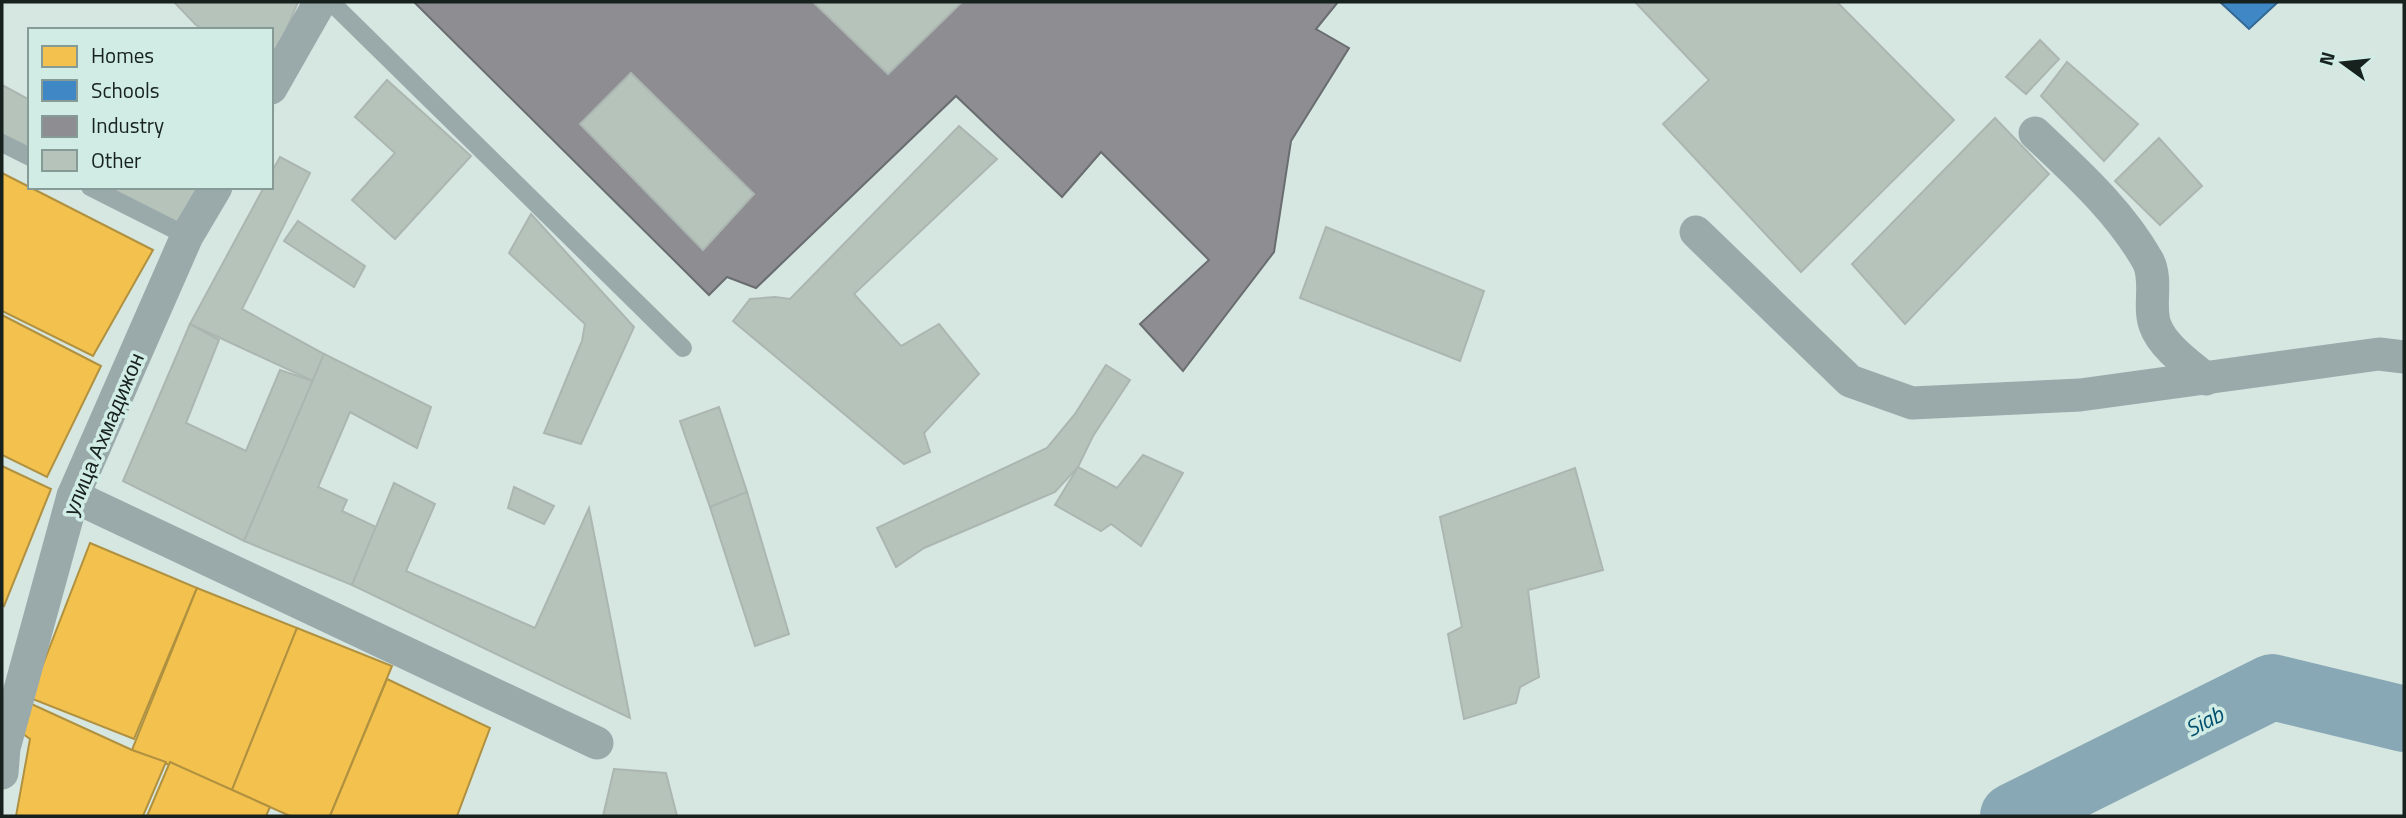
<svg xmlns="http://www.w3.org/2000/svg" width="2406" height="818" viewBox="0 0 2406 818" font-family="'Titillium Web',sans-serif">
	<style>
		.homes { fill: #f2c14e; stroke: #b09140; stroke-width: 2 }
		.schools { fill: #3f88c5; stroke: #336993; stroke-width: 2 }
		.industry { fill: #8d8d92; stroke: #6a6d6f; stroke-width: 2 }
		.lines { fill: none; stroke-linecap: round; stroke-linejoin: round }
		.river { stroke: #88a8b5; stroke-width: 66 }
		.building { fill: #b6c3bb; stroke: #acb6b1; stroke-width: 2 }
		.service { stroke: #9aaaab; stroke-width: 18 }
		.minor { stroke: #9aaaab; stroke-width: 33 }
		.labels { text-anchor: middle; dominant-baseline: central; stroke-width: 7; stroke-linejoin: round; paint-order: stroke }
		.street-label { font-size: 21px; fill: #17211e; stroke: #d0ece4 }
		.water-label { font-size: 23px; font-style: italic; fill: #01506e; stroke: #d0ece4 }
	</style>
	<rect width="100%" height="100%" fill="#d6e6e1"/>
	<!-- homes -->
	<g class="homes">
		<path d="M2,173l151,77 -60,106 -91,-45z"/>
		<path d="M2,315l99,51 -54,111 -45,-22z"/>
		<path d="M2,466l49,23 -47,117 -2,-1z"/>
		<path d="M90,543l107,45 -63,151 -104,-41z"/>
		<path d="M197,588l100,40 -65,162 -100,-40z"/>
		<path d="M297,628l95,38 -62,150h-40l-58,-26z"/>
		<path d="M387,679l103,49 -33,88h-127z"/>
		<path d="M27,702l105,48 34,12 -23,54h-127l14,-77 -14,-10z"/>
		<path d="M170,762l100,45 -4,9h-119z"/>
	</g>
	<!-- schools -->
	<path class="schools" d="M2220,2h58l-29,27z"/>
	<!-- industry -->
	<path class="industry" d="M414,2h924l-22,27 33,19 -58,93 -17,111 -91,119 -43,-47 69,-64 -108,-108 -39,45 -106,-101 -200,192 -29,-11 -18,18z"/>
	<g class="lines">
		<!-- river -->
		<path class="river" d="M2013,816l259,-129 132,32"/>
	</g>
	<!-- building -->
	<g class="building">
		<path d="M174,2h124l-26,61 -1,-33h-66l-9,-5z"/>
		<path d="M813,2h149l-74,72z"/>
		<path d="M1635,2h202l117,118 -153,152 -138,-148 46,-44z"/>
		<path d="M2040,40l19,19 -33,35 -20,-17z"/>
		<path d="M2067,62l71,62 -34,37 -63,-65z"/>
		<path d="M631,73l123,121 -51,56 -123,-126z"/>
		<path d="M387,80l84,76 -76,83 -43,-39 43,-47 -40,-36z"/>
		<path d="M2,85l28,15v49l-28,-14z"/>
		<path d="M1995,118l54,56 -144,150 -53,-60z"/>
		<path d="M959,126l38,33 -143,135 47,52 38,-22 40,50 -55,59 6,19 -26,12 -171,-143 17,-22 25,-2 15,2z"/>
		<path d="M2159,138l43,48 -42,39 -45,-44z"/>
		<path d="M280,157l30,16 -68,136 82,45 -11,27 -123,-57 74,-137h7v-14z"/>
		<path d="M102,187h104l-22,43z"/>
		<path d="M531,214l103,113 -53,117 -37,-11 38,-92 3,-17 -76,-71z"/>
		<path d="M298,221l67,45 -11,21 -70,-46z"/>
		<path d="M1326,227l158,64 -24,70 -160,-63z"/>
		<path d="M190,324l29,16 -33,83 60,28 34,-81 33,11 -69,160 -121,-60z"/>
		<path d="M324,354l107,53 -14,41 -67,-36 -32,75 29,13 -5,11 34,16 -24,58 -108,-44z"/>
		<path d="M1106,365l24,15 -37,56 -15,31 -23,25 -131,56 -28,19 -19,-39 170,-80 28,-34z"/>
		<path d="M719,407l28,85 -37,15 -30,-86z"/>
		<path d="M1143,455l40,18 -42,73 -30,-22 -10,7 -46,-26 23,-38 39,21z"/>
		<path d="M1575,468l28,102 -75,20 11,87 -19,10 -4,16 -52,16 -16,-85 14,-7 -22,-110z"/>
		<path d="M394,483l41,21 -29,67 129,57 54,-120 41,210 -278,-133z"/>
		<path d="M514,487l40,19 -10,18 -36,-16z"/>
		<path d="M747,492l42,142 -34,12 -45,-139z"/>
		<path d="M614,769l52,4 11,43h-74z"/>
	</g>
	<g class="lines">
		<!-- service -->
		<g class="service">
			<path d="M331,2l352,346"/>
			<path d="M2,143l28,14"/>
			<path d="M90,187l97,49"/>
		</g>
		<!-- minor -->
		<g class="minor">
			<path d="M271,88l49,-86"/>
			<path d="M2035,133c41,39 85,78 113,128 10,19 0,45 7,64 7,21 34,40 51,54"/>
			<path d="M1696,232l154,149 62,22 168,-8 299,-41 25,3"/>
			<path d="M73,496l524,247"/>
			<path d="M2,773l2,-25 69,-252 114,-260 29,-49"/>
		</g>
	</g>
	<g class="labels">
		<!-- street labels -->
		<g class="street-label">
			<text transform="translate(103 434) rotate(-67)">улица Ахмадижон</text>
		</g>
		<!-- water labels -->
		<g class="water-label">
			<text transform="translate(2204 721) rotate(-27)">Siab</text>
		</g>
	</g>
	<!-- border -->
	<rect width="2406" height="818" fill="none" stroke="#17211e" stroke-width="7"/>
	<!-- legend -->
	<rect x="28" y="28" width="245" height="161" fill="#d0ece4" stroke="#869b95" stroke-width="2"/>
	<rect x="42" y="46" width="35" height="21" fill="#f2c14e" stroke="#869b95" stroke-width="2"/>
	<text x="91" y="63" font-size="21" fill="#17211e">Homes</text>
	<rect x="42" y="80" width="35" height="21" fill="#3f88c5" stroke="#869b95" stroke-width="2"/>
	<text x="91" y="98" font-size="21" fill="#17211e">Schools</text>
	<rect x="42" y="116" width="35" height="21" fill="#8d8d92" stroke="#869b95" stroke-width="2"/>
	<text x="91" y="133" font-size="21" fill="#17211e">Industry</text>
	<rect x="42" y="150" width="35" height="21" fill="#b6c3bb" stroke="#869b95" stroke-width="2"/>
	<text x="91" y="168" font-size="21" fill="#17211e">Other</text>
	<!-- north arrow -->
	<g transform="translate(2343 63) rotate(285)" stroke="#d0ece4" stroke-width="5" paint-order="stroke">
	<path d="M0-5L12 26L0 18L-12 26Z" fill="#17211e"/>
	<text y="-10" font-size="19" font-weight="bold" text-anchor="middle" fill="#17211e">N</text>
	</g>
</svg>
